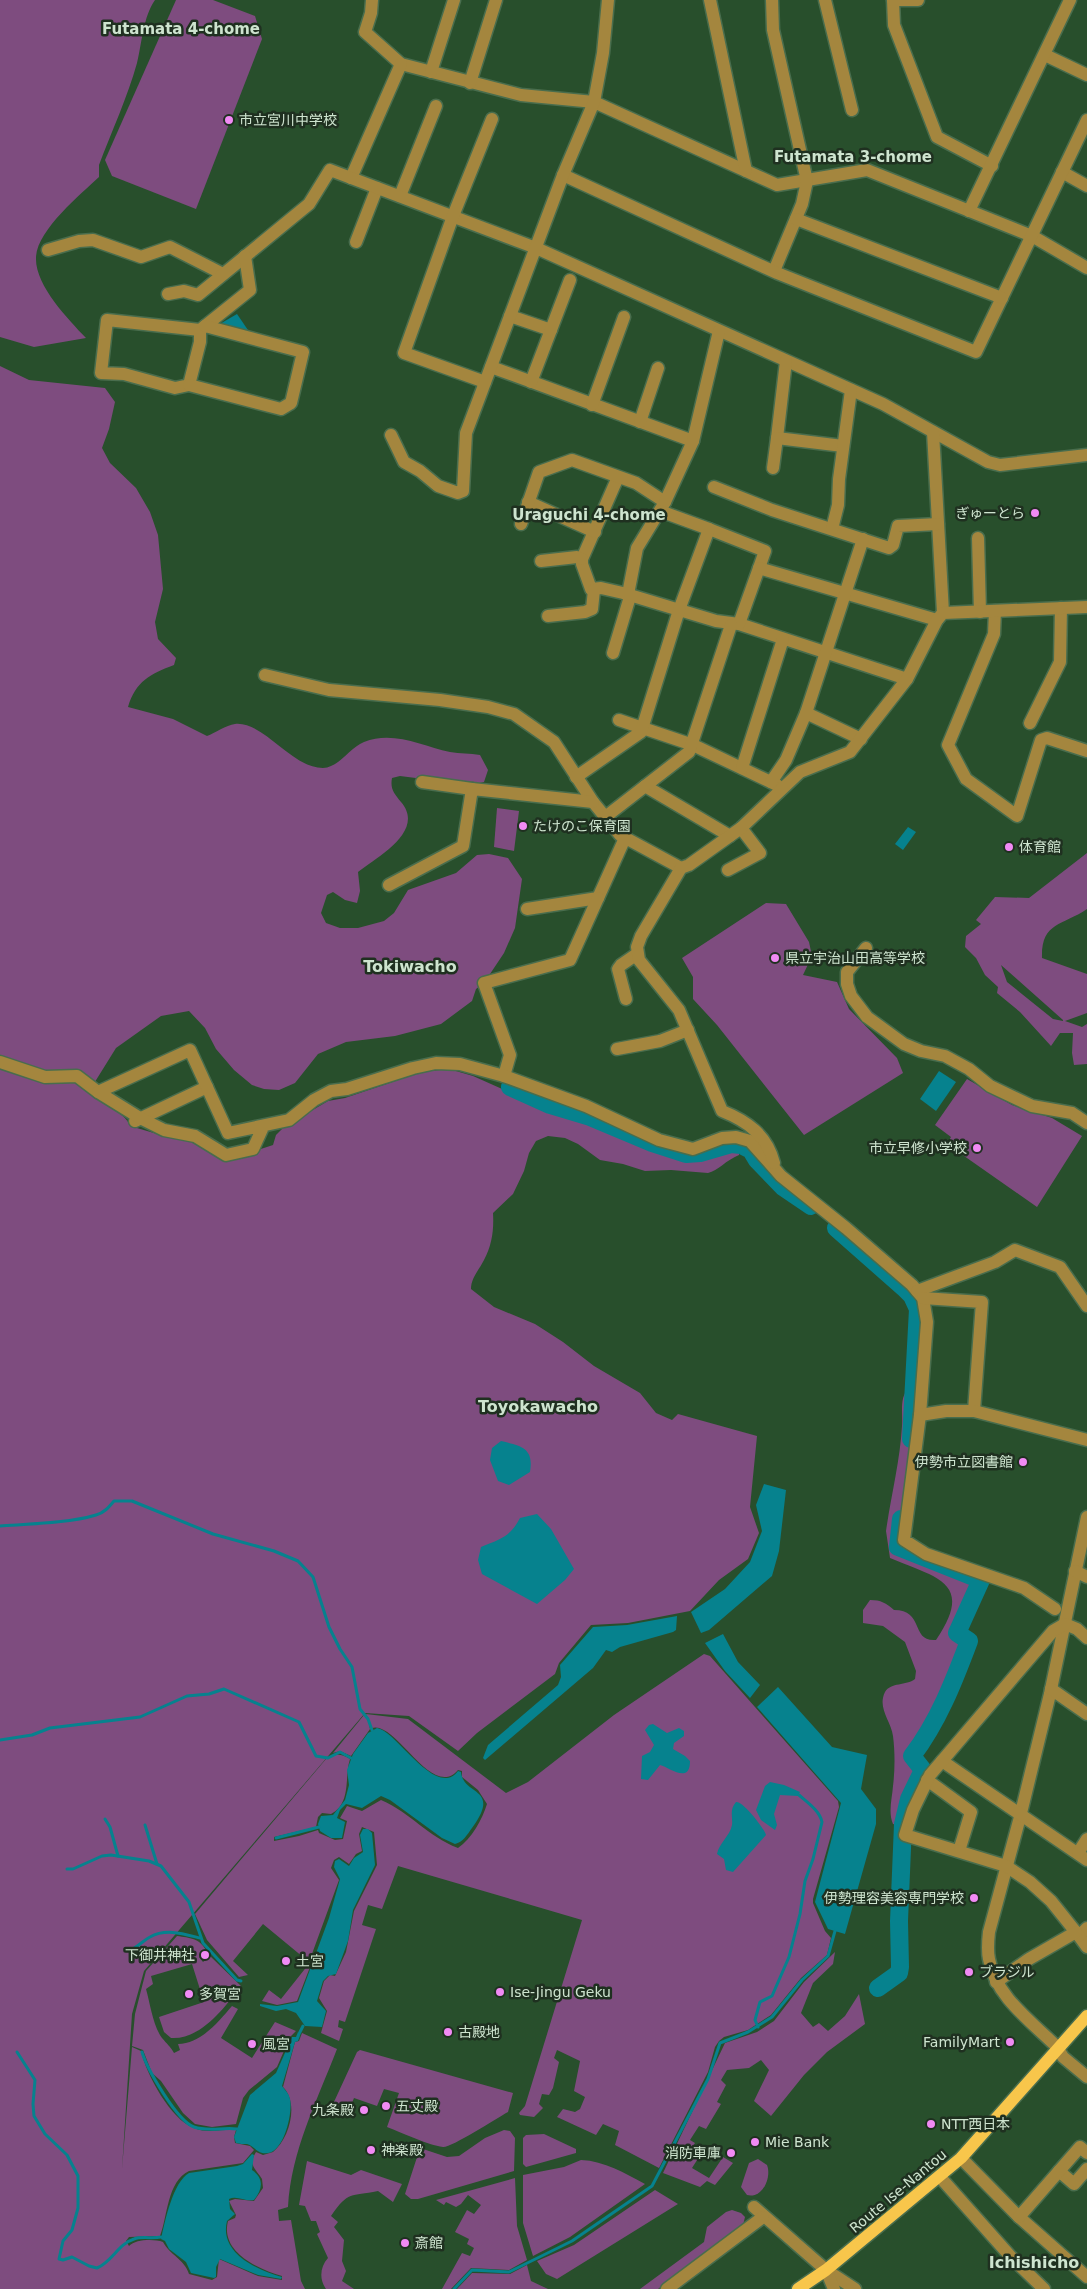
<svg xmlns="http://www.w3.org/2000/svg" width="1087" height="2289" viewBox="0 0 1087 2289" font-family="'DejaVu Sans','Noto Sans JP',sans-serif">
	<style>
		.green { fill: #7e4c7f; fill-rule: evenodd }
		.water { fill: #06828e }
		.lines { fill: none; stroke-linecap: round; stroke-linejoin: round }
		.stream { stroke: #06828e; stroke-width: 3 }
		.river { stroke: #06828e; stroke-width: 18 }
		.minor-casing { stroke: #496d4d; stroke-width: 15 }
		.major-casing { stroke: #496d4d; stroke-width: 15 }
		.minor { stroke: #a4863e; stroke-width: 12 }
		.major { stroke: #f8c64b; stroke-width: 12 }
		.poi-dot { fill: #f18af4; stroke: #1f3020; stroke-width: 2 }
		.labels { text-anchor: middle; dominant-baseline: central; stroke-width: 5; stroke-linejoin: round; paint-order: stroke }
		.poi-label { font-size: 14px; fill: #cee4cf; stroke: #1f3020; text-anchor: start }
		.street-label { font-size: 14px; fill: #cee4cf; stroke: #1f3020 }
		.neighbourhood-label { font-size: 15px; font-weight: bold; fill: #cee4cf; stroke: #1f3020 }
		.quarter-label { font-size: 16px; font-weight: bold; fill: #cee4cf; stroke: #1f3020 }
	</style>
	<rect width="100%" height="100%" fill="#284f2c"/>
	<!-- green -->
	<g class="green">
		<path d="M0,0h155c-12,17 -13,43 -18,63 -9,33 -26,70 -38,102v12c-18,17 -63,54 -63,81 -1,27 32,61 50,80l-52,9 -34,-10z"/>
		<path d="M176,0h37l42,16 7,23 -66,170 -84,-33 -7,-16z"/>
		<path d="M0,366l29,14 76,8 10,14 -6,27 -7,19 8,15 26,25 14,24 8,23 5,54 -8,33 3,17 18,19 -2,7c-24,9 -38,16 -46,42l45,12 34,17c8,-3 19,-11 28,-12 29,-3 56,44 88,44 17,-1 26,-20 41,-26 29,-12 58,4 86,10 10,2 20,1 30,3l8,15 -4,12 -13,3 -71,-9 -8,2c-2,11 2,15 9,24 25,29 -24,55 -43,70l2,19 -3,12 -12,-3 -12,-8 -6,3 -6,18 5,10 14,5h18l26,-7 10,-8 14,-23 48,-17 21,-18 12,-1 19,4 14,21 -7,49 -11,25 -20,30 -8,6 -4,12 -31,23 -46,12 -49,6 -28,12 -23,29 -16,7 -15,-1 -12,-4 -18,-15 -18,-21 -11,-21 -16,-17 -28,5 -45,32 -23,37c7,22 32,26 37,41l41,12 78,15 24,-8 3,-10 8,-8 44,-26 17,-3 77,-26 27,-3 24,7 58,26 66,22 63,25 38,9 35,-9 6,2v4c-13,5 -21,16 -31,18l-37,-3 -26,1 -22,-7 -23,-4 -22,-16 -13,-6 -17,-2 -12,5 -7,12 -5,18 -11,23 -20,19c1,17 -1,32 -9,47 -5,10 -13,18 -13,29l23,18 41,17 28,18 31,24 46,27 16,20 16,7 6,-6 79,22 -7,71 9,26 -11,26 -29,21 -29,31 -62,12 -37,2 -32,38 -4,11 -78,59 -19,18 -49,-35 -44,-3 -221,258 -12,43 -10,155 10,-122 9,4c5,23 30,69 53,77 14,6 27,1 42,2l-2,7 1,6 15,3 4,4 -11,13 -54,8c-22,11 -21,44 -29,65l-31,1 -3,4 3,5c7,-7 25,-7 34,-4 7,13 21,17 26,32l23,6 5,-3 2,-18 39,17 24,4v-4c-24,-7 -62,-24 -54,-55l7,-3 1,-3 -7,-14 6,-2 19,2 9,-13 -1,-9c-7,-11 -14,-14 -6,-27l7,3 10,-3c17,-14 26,-49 10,-65l12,-45 4,-1 3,-8 35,16c-20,52 -46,102 -49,158l-10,3 1,11 12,-1 10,61 4,8h-305z"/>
		<path d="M497,808l22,3 -5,40 -20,-4z"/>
		<path d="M1087,853v56c-25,17 -46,13 -45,49l45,16v39l-22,8 17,6 5,-3v40l-13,1 -2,-12 1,-20h-13l-9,13 -31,-34 -23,-19 1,-6 -13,-12 -9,-17 -11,-11 1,-11 15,-12 -5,-4 19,-23 34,1zM1001,965l62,55v1l-10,-2 -46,-37z"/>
		<path d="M766,903l20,1 23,38 3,14 -9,19 34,7 12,27 48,49 6,15 -99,62 -87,-110 -24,-26v-22l-11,-19z"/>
		<path d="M967,1079l45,26 40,13 30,18 -45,71 -90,-63 4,-7 -16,-12z"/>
		<path d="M909,1388c10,20 -9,131 -13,160l82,32 -23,54 11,8c-16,39 -30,81 -57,114l10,15 -13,28 -6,23 -3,3 -4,-1c-5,-12 -1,-25 0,-38 2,-16 2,-34 0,-50 -2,-15 -16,-28 -8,-44 6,-10 21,-6 30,-13l1,-8 -11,-29 -22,-16 -20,-3v-13l7,-10c11,0 16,3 24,10 31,0 16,32 42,30 39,-58 1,-62 -46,-82l-4,-27c5,-35 14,-70 16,-105 1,-13 -3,-29 7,-38z"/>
		<path d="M704,1654l6,2 128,145 1,6 -26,92v4l12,28 6,7 -4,17 -26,23 -30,37 -23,15 -24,7 -5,4 -4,6 -7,25 -49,96 -44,-23 4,-14 -16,-7 -7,11 -39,-18 6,-8 12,3 5,-3 5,-12 -11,-6 6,-30 -23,-11 -3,8 5,4 -6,26 -4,7 -7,-1 -3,10 4,4 -9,9 -14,-2 -1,-2 6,-7 57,-186 -184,-54 -16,43 -14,-4 -6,20 14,4 -31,93 -6,-2 -1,7 5,2 -4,12 -18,-8 6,-22 -8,-13 5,-17 6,-6 5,1 11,-24 8,-41 23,-46 -3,-33 -12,-5 -3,7 3,17 -6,3 -7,10 -10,-7 -5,3 -3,8 8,12 -30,82 -46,-38 -30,37 15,14 -9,2 -32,-37 -12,-26 131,-155c11,-5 13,-6 24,0 -6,18 2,44 -19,55l-9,-1 -4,4 -2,10 -42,10v4l25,-5 19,-6 1,3 16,7 8,-1 4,-18 -7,-3 7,-12 15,5 19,-11c30,13 46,36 77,48 14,-10 24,-28 29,-44l-9,-14 -16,-13v-6l-4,-1c-26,31 -62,-50 -86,-42l-6,-14 42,5 98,74 22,-11 86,-67z"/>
		<path d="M364,1715l4,5 2,9 -19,27 -11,-5 -7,2z"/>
		<path d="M177,1936c13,2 22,2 29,14l-7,7 4,5 7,-6 31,30c-16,21 -40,54 -70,52l-7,-6 -5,-15 45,-15 -12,-38 -41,12 2,8 -7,5c4,14 7,37 16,49 5,6 8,8 12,15l6,-3 -2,-6c23,0 41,-23 54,-38l6,3 -17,29 31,20 23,-36 21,9 -6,6 -13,30 -28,23 -6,8 -7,26 -24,3 -17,-3 -12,-11 -22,-32 -9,-8 -9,-23 -11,-4 3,-32 11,-43z"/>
		<path d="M835,1952l-2,12 -20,19 -12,30 12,14 6,-4 9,8 17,-15 14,-22 6,30 -38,28 -23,23 -33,41 -17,-15 15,-31 -8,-10 -12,8 -22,2 -6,10 5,5 -9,17 4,2 -15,25 -7,-3 -9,14 5,3 -6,9 10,5 -7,11 17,10 14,-21 10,6 -18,22 -8,-4 -7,6 -37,-14 62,-130 32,-11 17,-11 30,-39z"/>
		<path d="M308,1965l2,2 -13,34 -20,4 -15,-4 7,-11 12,9z"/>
		<path d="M360,2050l153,43 -5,19c-11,6 -57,36 -65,35 -15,-2 -40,-14 -56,-20l12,-34 -15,-4 -7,17 -23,-8 -5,12 -16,-6 24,-52z"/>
		<path d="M504,2130l6,1 5,7 -1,33 -96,28h-7l-6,-5 15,-46 27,9 12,-1 26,-18z"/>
		<path d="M544,2134l32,15v4l-50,14 -3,-3v-26l3,-3z"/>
		<path d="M758,2159l9,6c5,13 -5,34 -20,30l-6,-8 8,-24z"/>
		<path d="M581,2160c24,1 43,13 64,24l-75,53 -37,19 -10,-33v-48l41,-8z"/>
		<path d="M307,2161l44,14 10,-5 41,14 -9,18 -15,-11c-28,6 -29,-1 -47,25l7,6 -4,5 10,13 -2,21 4,10 -4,10 12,8h-28c-7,-10 -6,-22 2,-31l-11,-24 3,-2 -4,-11h-5l-6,-15 -6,-1z"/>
		<path d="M515,2178l2,48 10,34 -18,10 -38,-2 -20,21h-9l20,-36 8,3 4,-8 -7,-4 2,-5 -14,-7 12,-22 7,4 7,-9 -13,-10 -7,9 -5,3 -10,-5 -2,3 -8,-5z"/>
		<path d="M655,2190l23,14 -121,75 -11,-5 -9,-13 37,-16z"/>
		<path d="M732,2210l9,3 4,4 -2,8 -85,64h-18l64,-47 3,-15 19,-15z"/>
		<path d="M527,2265l4,16 17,8h-91l15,-16 38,1z"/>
	</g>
	<!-- water -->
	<g class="water">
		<path d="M237,314l13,19 -32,-8z"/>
		<path d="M908,827l8,5 -13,18 -8,-6z"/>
		<path d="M939,1071l17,11 -20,29 -16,-12z"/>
		<path d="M501,1441c21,5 33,7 29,31l-21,13 -11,-4 -8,-21 2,-12z"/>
		<path d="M764,1484l22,6 -7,61 -7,25 -63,54 -8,3 -10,-21 34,-23 25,-27 12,-31 -6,-26z"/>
		<path d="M537,1514l14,15 23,40 -9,11 -28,24 -55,-30 -4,-14 3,-13c20,-8 29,-10 39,-29z"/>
		<path d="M677,1616l-1,14 -3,2 -53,15 -8,5 -6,-2 -13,18 -108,92 -2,-2 5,-13 70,-60 3,-8 -1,-12 33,-38 34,-2z"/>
		<path d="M723,1634l15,28 22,23 -10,13 -25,-27 -20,-28z"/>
		<path d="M778,1687l54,60 35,8 -6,34 15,20v15l-31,110 -17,-5 -13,-27 26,-99 -84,-96z"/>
		<path d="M653,1724l14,9 12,-5 5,3v5l-10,7 -1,6 12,7 5,5c0,24 -21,6 -30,4l-12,15 -7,-1 1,-23 8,-4 4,-7 -9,-15 4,-5z"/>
		<path d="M377,1728c20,3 59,72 81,43l3,1c2,24 41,15 11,56 -5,7 -9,14 -17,16l-13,-6 -52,-38 -9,-4 -19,12 -16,-4 -6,6 -3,8 8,4 -3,16h-11l-11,-7 -2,-7 3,-8 12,-1 12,-15 4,-15 -2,-15 6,-16 15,-21z"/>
		<path d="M770,1782l14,3 16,7 -2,4 -18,-1 -6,19 3,11 -2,5 -14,-10 -5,-10 9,-24z"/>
		<path d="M736,1802c7,-1 28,26 30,33l-33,37 -7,-2 -2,-11 -7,-5c2,-11 13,-18 15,-29 1,-8 -3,-15 4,-23z"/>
		<path d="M363,1829h5l4,4 3,32 -22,45 -5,31 -12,33 -8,2 -5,5 -6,20 9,10 -4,16 -17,-1 -9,-13 -10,-4 -10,2 -16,-5v-2l17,2 21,-4 31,-84 11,-39 -6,-12 1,-6 4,-2 10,7 5,-8 9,-6 -3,-17z"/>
		<path d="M298,2032l3,1 -3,8 -3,1 -13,44c4,5 7,8 8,13 3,14 -6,52 -22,54 -11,2 -13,-7 -21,-9 -4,0 -7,0 -11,-1l-2,-6 16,-42 26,-22 16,-36h4z"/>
		<path d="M252,2154l2,1 -2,15c12,8 11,19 2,30 -9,2 -17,-5 -25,-1l1,10 5,5 -8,7c-8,32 30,49 55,56l-1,2 -23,-4 -38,-16 -4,8v10l-2,1 -23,-5 -5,-11 -17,-13 -4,-8 -4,-2c4,-18 12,-57 28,-66l48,-7 6,-2z"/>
	</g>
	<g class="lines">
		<!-- stream -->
		<g class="stream">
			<path d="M0,1526c28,-2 70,-3 96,-11 8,-2 13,-8 18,-14h18l81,33 61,17 24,10 15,16 16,50 11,22 12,18 8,42 8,10 4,11"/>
			<path d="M0,1740l32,-5 18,-7 90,-11 47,-21 22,-2 15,-5 75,33 17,34 12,2 12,-6 11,6"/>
			<path d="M105,1819l5,8 8,29"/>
			<path d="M145,1825l12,39"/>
			<path d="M276,1838l43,-11"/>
			<path d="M67,1869h6l29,-13 9,-1 38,6 12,5 28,36 14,41 34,37 4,1"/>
			<path d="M134,1948c6,-3 10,-8 16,-11 16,-9 34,-3 50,1"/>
			<path d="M758,2027l-3,-7 5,-18 12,-6 17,-39 11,-43 5,-33 8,-22 9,-37c-2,-11 -15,-20 -23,-27"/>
			<path d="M300,2032l3,-6"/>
			<path d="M17,2052l18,28 -2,24 1,12 11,18 22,21 11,21v32l-6,22 -9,11 -4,18 4,1 9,-3 17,9 8,2c15,-6 21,-24 37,-29 8,-3 18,0 27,-2"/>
			<path d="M142,2052c5,17 35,69 52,75 15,5 29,0 43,2"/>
			<path d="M454,2289l18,-19 37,2 63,-31 80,-55 56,-107 12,-36 28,-11 24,-15 30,-37 26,-24 7,-25"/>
		</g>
		<!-- river -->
		<g class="river">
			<path d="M510,1087l40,18 40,12 62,26 34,11 14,-1 31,-9 10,1 10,5 6,10 26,27 28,19"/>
			<path d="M836,1228l68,60 8,8 6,13 -7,130"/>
			<path d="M878,1988l21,-15 1,-6 -1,-46 4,-97 6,-25 14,-29 -11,-14c26,-34 42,-75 57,-115l-12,-8 24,-53 -83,-33 3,-28"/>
		</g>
		<!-- minor casing -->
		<g class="minor-casing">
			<g id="minor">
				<path d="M372,0l-1,13 -6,19 36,32 120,31 73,7 183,83 90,-15 165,66 55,32"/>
				<path d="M710,0l36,171"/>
				<path d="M772,0l1,30 34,151 -5,23 -28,67"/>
				<path d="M825,0l27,110"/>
				<path d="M893,0l1,25 43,112 55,29"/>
				<path d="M893,0h25"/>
				<path d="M1045,55l42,20"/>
				<path d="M431,72l23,-72"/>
				<path d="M470,83l26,-83"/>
				<path d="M1062,172l25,14"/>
				<path d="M563,175l214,98 199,79 111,-232"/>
				<path d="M351,178l50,-114"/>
				<path d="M400,196l36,-90"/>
				<path d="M969,211l101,-211"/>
				<path d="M796,219l206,79"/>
				<path d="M356,242l21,-54"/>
				<path d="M48,250l31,-9 14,-1 48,17 29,-10 53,27"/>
				<path d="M168,294l16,-3 14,4 111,-91 21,-34 206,78 347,156 105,58 12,3 87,-10"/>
				<path d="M510,316l41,14"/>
				<path d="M200,330v12l-11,43 -14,3 -51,-14 -23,-1 6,-53 93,10 50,-40 -5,-34"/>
				<path d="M491,367l202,74"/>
				<path d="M485,382l-81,-29 49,-137 39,-97"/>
				<path d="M531,382l39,-102"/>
				<path d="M189,385l92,24 10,-6 12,-51 -98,-26"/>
				<path d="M592,405l32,-88"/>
				<path d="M640,422l18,-54"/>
				<path d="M933,432l10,181"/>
				<path d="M391,435l13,27 16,9 18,15 20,7 5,-2 3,-58 97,-258 31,-73 9,-49 5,-53"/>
				<path d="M777,438l9,-77"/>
				<path d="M773,468l4,-30 66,8"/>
				<path d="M618,477l-36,82v5l9,25 10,-1 22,5 93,28 23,3 168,55"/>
				<path d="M714,487l58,23 117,38 4,-3 5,-19 40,-2"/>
				<path d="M528,502l67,30"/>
				<path d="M521,524l18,-52 33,-12 64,23 29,19"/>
				<path d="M709,529l56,22 -6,17"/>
				<path d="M832,529l6,-24 1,-26 12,-89"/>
				<path d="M978,538l2,74"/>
				<path d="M541,561l36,-4 5,2"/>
				<path d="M995,611l-1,23 -46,111 18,34 51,37 24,-76 6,-2 40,13"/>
				<path d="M548,616l37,-4 7,-3 2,-19"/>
				<path d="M739,624l20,-56 178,52"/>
				<path d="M613,653l16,-53v-11l8,-41 28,-46 28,-61 26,-110"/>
				<path d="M265,675l64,15 111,10 48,7 26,7 40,28 39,60 27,33 61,33"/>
				<path d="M806,713l55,26"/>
				<path d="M619,720l74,25 84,40"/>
				<path d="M1030,723l30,-61 1,-54"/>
				<path d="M742,768l41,-129"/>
				<path d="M576,777l65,-45 38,-122 30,-81 -49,-18"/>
				<path d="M422,782l50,7"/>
				<path d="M771,782l15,-22 20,-47 57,-174"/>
				<path d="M645,786l85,50"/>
				<path d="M604,818l85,-66 42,-127"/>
				<path d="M728,870l32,-17 -19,-25"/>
				<path d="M389,885l74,-39 9,-57 121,13"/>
				<path d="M527,909l71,-11 27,-60"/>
				<path d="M866,948l-19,24v12l4,12 16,21 37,27 17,7 24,5 24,13 21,17 42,20 40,7 15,10"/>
				<path d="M626,999l-8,-30 3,-4 16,-11"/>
				<path d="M617,1049l43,-8 28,-11"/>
				<path d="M0,1062l45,15 32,-1 21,16"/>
				<path d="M504,1076l6,-21 -26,-72 86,-23 28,-62"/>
				<path d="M135,1121l72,-34"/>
				<path d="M263,1127l-10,22 -27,6 -31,-19 -31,-6 -24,-12 -42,-26 92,-42 38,83 61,-13 25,-20 17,-9 16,-2 66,-21 23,-5 24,1 44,12 82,30 73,34 34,9 29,-11 14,-1 14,4 31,35 65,52 66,57 11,13 4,24 -7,93 -16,125 22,14 98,34 31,21"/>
				<path d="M774,1163c-7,-28 -27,-42 -52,-52l-43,-101 -40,-50 -2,-13 4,-11 40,-68 8,-3 52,-37 59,-56 50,-20 57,-73 30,-59 6,-7 144,-6"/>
				<path d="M917,1291l78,-29 20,-12 45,17 27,39"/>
				<path d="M923,1298l59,4 -8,109"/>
				<path d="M920,1415l26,-4h28l113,29"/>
				<path d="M1087,1517l-37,177 -30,123 -31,115c-1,9 -2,18 0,27 6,37 43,63 68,88l6,10 24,20"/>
				<path d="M1075,1571l12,6"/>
				<path d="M1051,1689l36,25"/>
				<path d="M942,1761l145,99"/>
				<path d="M927,1780l44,32 -12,39"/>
				<path d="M1078,1853l9,-14"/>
				<path d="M1087,1928l-8,8 8,11"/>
				<path d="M1079,1936l-28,-35 -21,-19 -24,-16 -101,-31 8,-25 17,-35 123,-144 12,-7 12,5 10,9"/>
				<path d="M996,1982l33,-23 47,-27"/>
				<path d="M961,2158l58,59 68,60"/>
				<path d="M1059,2171l15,13 13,-15"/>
				<path d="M940,2177l71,80 33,32"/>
				<path d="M754,2207l72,63 29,19"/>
				<path d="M1019,2217l61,-70 7,6"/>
				<path d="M826,2270l8,19"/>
				<path d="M667,2289l96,-72"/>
			</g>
		</g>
		<!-- major casing -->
		<g class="major-casing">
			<path id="major" d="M798,2289l28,-19 135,-112 126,-142"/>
		</g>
		<!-- minor -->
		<use href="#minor" class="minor"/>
		<!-- major -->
		<use href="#major" class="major"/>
	</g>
	<!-- markers -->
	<g class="poi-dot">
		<circle cx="229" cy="120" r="5"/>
		<circle cx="1035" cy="513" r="5"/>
		<circle cx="523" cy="826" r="5"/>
		<circle cx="1009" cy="847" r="5"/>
		<circle cx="775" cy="958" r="5"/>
		<circle cx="977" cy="1148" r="5"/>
		<circle cx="1023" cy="1462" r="5"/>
		<circle cx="974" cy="1898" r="5"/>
		<circle cx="205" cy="1955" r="5"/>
		<circle cx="286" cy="1961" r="5"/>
		<circle cx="969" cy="1972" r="5"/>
		<circle cx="500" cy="1992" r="5"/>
		<circle cx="189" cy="1994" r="5"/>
		<circle cx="448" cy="2032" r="5"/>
		<circle cx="1010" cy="2042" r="5"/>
		<circle cx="252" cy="2044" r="5"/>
		<circle cx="386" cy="2106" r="5"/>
		<circle cx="364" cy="2110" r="5"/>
		<circle cx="931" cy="2124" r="5"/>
		<circle cx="755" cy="2142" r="5"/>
		<circle cx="371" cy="2150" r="5"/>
		<circle cx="731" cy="2153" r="5"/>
		<circle cx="405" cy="2243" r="5"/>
	</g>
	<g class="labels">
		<!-- poi labels -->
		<g class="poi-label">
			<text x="239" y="120">市立宮川中学校</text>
			<text x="1025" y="513" text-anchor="end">ぎゅーとら</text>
			<text x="533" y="826">たけのこ保育園</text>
			<text x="1019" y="847">体育館</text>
			<text x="785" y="958">県立宇治山田高等学校</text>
			<text x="967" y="1148" text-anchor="end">市立早修小学校</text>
			<text x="1013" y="1462" text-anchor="end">伊勢市立図書館</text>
			<text x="964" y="1898" text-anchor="end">伊勢理容美容専門学校</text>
			<text x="195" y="1955" text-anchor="end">下御井神社</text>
			<text x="296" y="1961">土宮</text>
			<text x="979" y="1972">ブラジル</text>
			<text x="510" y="1992">Ise-Jingu Geku</text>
			<text x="199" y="1994">多賀宮</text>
			<text x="458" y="2032">古殿地</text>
			<text x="1000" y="2042" text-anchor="end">FamilyMart</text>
			<text x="262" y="2044">風宮</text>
			<text x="396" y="2106">五丈殿</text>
			<text x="354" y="2110" text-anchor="end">九条殿</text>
			<text x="941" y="2124">NTT西日本</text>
			<text x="765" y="2142">Mie Bank</text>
			<text x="381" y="2150">神楽殿</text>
			<text x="721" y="2153" text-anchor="end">消防車庫</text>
			<text x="415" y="2243">斎館</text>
		</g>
		<!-- street labels -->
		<g class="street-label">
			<text transform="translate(898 2191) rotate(-40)">Route Ise-Nantou</text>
		</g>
		<!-- neighbourhood labels -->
		<g class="neighbourhood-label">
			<text x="181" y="29">Futamata 4-chome</text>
			<text x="853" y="157">Futamata 3-chome</text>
			<text x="589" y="515">Uraguchi 4-chome</text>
		</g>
		<!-- quarter labels -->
		<g class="quarter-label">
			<text x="410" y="966">Tokiwacho</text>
			<text x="538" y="1406">Toyokawacho</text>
			<text x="1034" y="2262">Ichishicho</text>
		</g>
	</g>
</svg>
